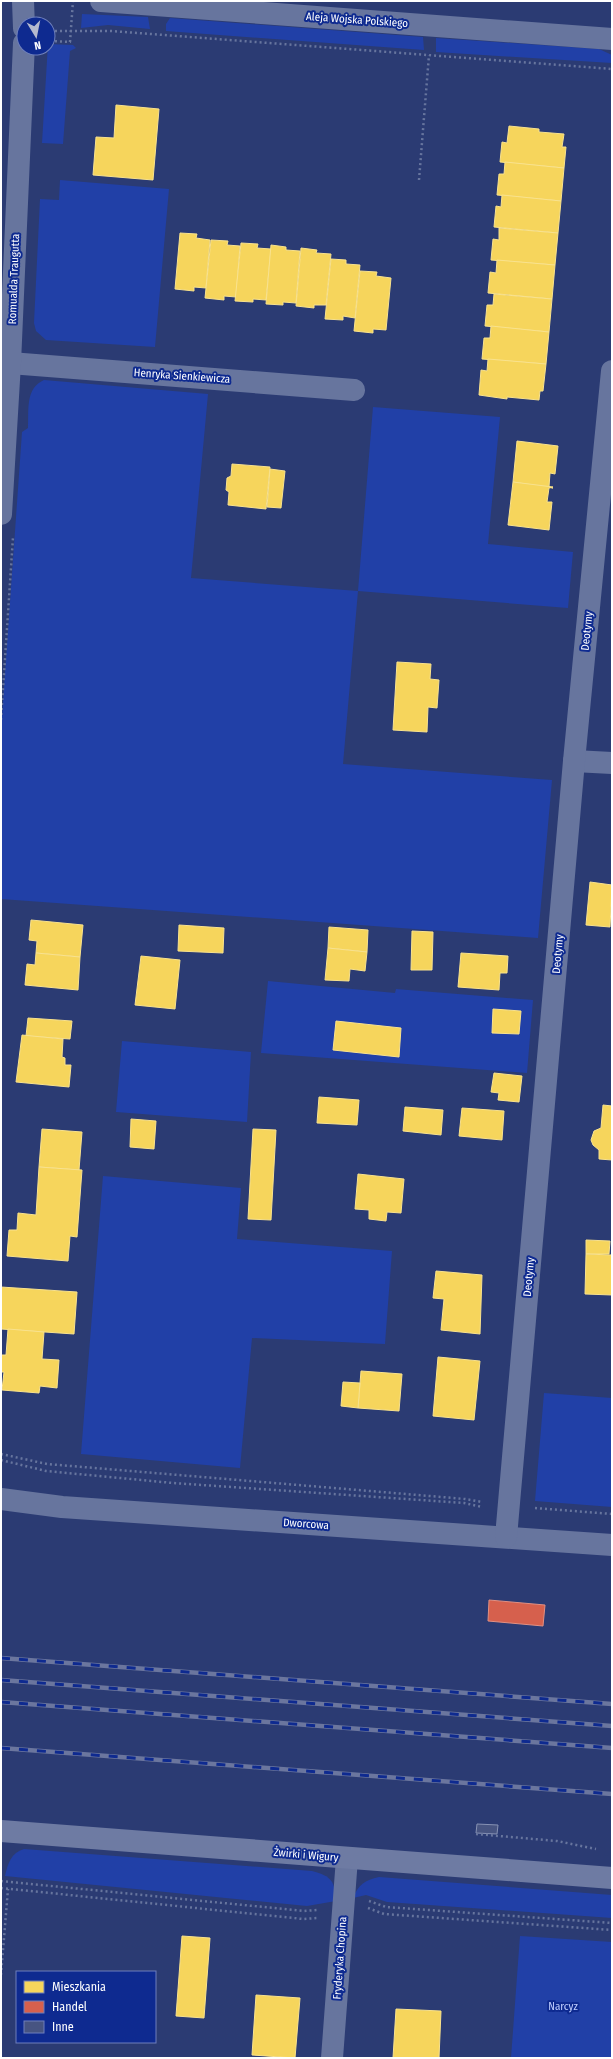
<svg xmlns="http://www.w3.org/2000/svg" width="613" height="2059" viewBox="0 0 613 2059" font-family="'Fira Sans Condensed',sans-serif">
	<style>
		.green { fill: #2140a7 }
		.homes { fill: #f6d55c; stroke: #f9e28d }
		.shops { fill: #d6604d; stroke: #e29082 }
		.building { fill: #475481; stroke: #8792b4 }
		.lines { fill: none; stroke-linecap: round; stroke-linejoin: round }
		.path { stroke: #67759e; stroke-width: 2.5; stroke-dasharray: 2 3; stroke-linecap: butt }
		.minor { stroke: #67759e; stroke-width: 22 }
		.secondary { stroke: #6e7ba3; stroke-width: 22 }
		.rail-casing { stroke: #6b769e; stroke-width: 4.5 }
		.rail { stroke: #0e2a90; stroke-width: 3; stroke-dasharray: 9; stroke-linecap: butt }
		.labels { text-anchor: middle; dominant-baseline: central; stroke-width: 4; stroke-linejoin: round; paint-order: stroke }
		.street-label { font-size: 11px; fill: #fff; stroke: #0e2a90 }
		.park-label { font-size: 11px; fill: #bfcefe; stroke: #0e2a90 }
	</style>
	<rect width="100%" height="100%" fill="#2b3b73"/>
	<!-- green -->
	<g class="green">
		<path d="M82,14l66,3 2,12 -42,-4 -27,3z"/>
		<path d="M170,18l253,19 1,13 -258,-19v-7z"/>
		<path d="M436,38l163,11 13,6v8l-176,-11z"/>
		<path d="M48,44l25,1 3,3 -6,3 -7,93 -21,-1z"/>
		<path d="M60,180l109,9 -14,158 -109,-7 -10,-9 -2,-8 6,-124 19,1z"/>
		<path d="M44,380l164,14 -17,184 167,13 15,-184 127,10 -12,127 85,8 -5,56 -210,-17 -15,173 209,16 -14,158 -537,-39v-169l21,-298 6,-4c1,-17 -3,-40 16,-48z"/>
		<path d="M268,981l127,12 1,-4 137,11 -6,73 -266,-20z"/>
		<path d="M122,1041l129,11 -4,70 -131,-10z"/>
		<path d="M103,1176l138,12 -4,51 155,12 -7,93 -133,-6 -12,130 -159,-14z"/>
		<path d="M544,1393l68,5v109l-77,-6z"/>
		<path d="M24,1849l288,22c20,5 23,11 24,30l-29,5 -302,-30c3,-13 6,-23 19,-27z"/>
		<path d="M379,1877l233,18v23l-225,-16 -21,-7 -13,3c5,-13 12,-18 26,-21z"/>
		<path d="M520,1936l92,6v116h-101z"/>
	</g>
	<!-- homes -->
	<g class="homes">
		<path d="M116,105l43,4 -6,71 -60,-5 3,-38 18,1z"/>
		<path d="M509,126l30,3v3l25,2 -2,13h4l-2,21 -64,-6 2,-20 5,1z"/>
		<path d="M505,162l59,6 -3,33 -64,-6 2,-21h5z"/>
		<path d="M502,195l59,6 -3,32 -64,-6 2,-21 5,1z"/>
		<path d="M499,228l59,5 -3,32 -64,-5 2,-21 6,1z"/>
		<path d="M180,233l17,1 -1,4 14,2 -4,48 -12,-1v4l-19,-2z"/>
		<path d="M211,240l17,1 -1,4 13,1 -4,51 -12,-1v4l-19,-2z"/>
		<path d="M241,243l17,1 -1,4 14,1 -5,51 -13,-1v3l-18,-1z"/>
		<path d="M271,245l15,2v3l14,1 -4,52 -13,-1v3l-17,-1z"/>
		<path d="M301,248l16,2 -1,3 15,1 -5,51h-12v3l-18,-2z"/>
		<path d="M331,259l15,1v4l14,1 -5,53 -12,-2v4l-18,-1z"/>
		<path d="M497,260l58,5 -3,34 -64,-6 2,-21 6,1z"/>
		<path d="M360,271l17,1 -1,4 15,2 -5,52 -13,-1v4l-19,-2z"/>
		<path d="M494,294l58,5 -3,33 -64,-6 2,-21h6z"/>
		<path d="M491,326l58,6 -3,32 -64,-5 2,-21h6z"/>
		<path d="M488,359l58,5 -3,27h-3l-1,9 -32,-3v2l-28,-4 2,-25 6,1z"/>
		<path d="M517,441l41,5 -3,28 -5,-1 -1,14 4,1 -40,-6z"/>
		<path d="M232,464l38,3 -4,42 -38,-4 1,-13 -3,-2 1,-12 4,-2z"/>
		<path d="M270,469l15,2 -4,37 -14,-1z"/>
		<path d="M513,482l40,5 -4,1 -2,14h5l-3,28 -41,-5z"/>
		<path d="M397,662l34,2 -1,15 9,1 -2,28 -9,-1 -1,25 -34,-2z"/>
		<path d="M590,882l22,3 -2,42 -24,-2z"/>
		<path d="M31,920l52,5 -3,32 -44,-4 1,-12 -8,-1z"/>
		<path d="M179,925l45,3 -1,25 -45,-2z"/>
		<path d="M329,927l39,3 -1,22 -39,-4z"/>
		<path d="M412,931l21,1 -1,38h-21z"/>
		<path d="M328,948l39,4 -2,19 -15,-2 -1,12 -24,-1z"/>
		<path d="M36,953l44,4 -2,33 -53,-5 2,-21 8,1z"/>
		<path d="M461,953l47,3 -1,17h-7l-1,17 -41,-3z"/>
		<path d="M141,956l39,4 -5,49 -40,-4z"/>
		<path d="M493,1009l28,2 -2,23 -27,-1z"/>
		<path d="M28,1018l44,3 -2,18 -44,-3z"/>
		<path d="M336,1021l65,7 -2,29 -66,-7z"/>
		<path d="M22,1035l41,4 -1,18 3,1v7h6l-2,22 -53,-5z"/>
		<path d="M494,1073l28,3 -3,26 -21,-2 1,-7 -8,-1z"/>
		<path d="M319,1097l40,3 -2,25 -40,-2z"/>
		<path d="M603,1105l9,1v54l-13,-1v-9l-6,-5 -2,-5 3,-9 7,-3z"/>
		<path d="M405,1107l38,3 -2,25 -38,-4z"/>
		<path d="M462,1108l42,3 -2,29 -43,-4z"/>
		<path d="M131,1119l25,2 -2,28 -24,-2z"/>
		<path d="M42,1129l40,3 -3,38 -40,-3z"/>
		<path d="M253,1129l23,1 -5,90 -23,-1z"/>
		<path d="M39,1167l43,3 -5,67 -7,-1 -2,25 -61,-5 2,-26h8l1,-17 18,2z"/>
		<path d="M358,1174l46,5 -3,34 -14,-1 -1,9 -17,-2v-9l-14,-1z"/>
		<path d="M586,1240l24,1 -1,13h-23z"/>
		<path d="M586,1254l26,1v40l-27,-1z"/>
		<path d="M436,1271l46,4 -2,59 -39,-4 3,-31 -11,-1z"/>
		<path d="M1,1287l76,5 -3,42 -73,-5z"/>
		<path d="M8,1329l36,3 -2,27 17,1 -2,28 -17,-2 -1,7 -37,-3 2,-18h-3v-17h5z"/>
		<path d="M438,1357l42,4 -6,59 -41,-4z"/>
		<path d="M361,1371l41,3 -3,37 -41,-3z"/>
		<path d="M343,1382l17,1 -2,25 -17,-2z"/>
		<path d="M182,1936l28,2 -6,80 -28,-2z"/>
		<path d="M256,1995l44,3 -5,60 -43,-3z"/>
		<path d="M396,2009l45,2 -2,47h-46z"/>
	</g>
	<!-- shops -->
	<path class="shops" d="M489,1600l56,5 -2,21 -55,-5z"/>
	<!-- building -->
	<path class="building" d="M477,1824l21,1 -1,9 -21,-1z"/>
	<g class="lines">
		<!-- path -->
		<g class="path">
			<path d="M50,31h61l501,38"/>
			<path d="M50,41l20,1 3,-41"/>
			<path d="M419,180l10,-125"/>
			<path d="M1,720l12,-183"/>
			<path d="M1,1454l46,10 418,35 17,3"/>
			<path d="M1,1460l45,11 127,12 291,20 18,4"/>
			<path d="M535,1508l77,6"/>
			<path d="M476,1834l81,7 39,8"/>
			<path d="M1,1881l303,30 13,-1"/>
			<path d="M1,1888l302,31 14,-1"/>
			<path d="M369,1901l17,6 226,16"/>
			<path d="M368,1908l16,6 228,16"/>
			<path d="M1,1975l7,-86"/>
		</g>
		<!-- minor -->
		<g class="minor">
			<path d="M23,1l1,27"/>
			<path d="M101,1l511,38"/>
			<path d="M10,363l344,27"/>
			<path d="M1,514l9,-151 14,-320"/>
			<path d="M574,761l38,2"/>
			<path d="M1,1499l61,8 550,38"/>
			<path d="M506,1537l68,-776 38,-390"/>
			<path d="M332,2058l15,-200"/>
		</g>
		<!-- secondary -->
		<path class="secondary" d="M1,1831l611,47"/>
		<!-- rail casing -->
		<g class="rail-casing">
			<g id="rail">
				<path d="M1,1658l611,46"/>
				<path d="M1,1680l611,46"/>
				<path d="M1,1702l611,46"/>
				<path d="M1,1748l611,46"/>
			</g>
		</g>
		<!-- rail -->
		<use href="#rail" class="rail"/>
	</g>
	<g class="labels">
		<!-- street labels -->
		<g class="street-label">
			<text transform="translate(357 20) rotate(4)">Aleja Wojska Polskiego</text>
			<text transform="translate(14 279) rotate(-88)">Romualda Traugutta</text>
			<text transform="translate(182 376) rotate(4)">Henryka Sienkiewicza</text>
			<text transform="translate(587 631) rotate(-84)">Deotymy</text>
			<text transform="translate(558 954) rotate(-85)">Deotymy</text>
			<text transform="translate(529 1277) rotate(-85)">Deotymy</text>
			<text transform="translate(306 1524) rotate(4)">Dworcowa</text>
			<text transform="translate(306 1855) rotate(5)">Żwirki i Wigury</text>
			<text transform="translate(340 1958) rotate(-86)">Fryderyka Chopina</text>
		</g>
		<!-- park labels -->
		<g class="park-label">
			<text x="563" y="2006">Narcyz</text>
		</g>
	</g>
	<!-- border -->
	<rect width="613" height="2059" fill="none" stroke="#ffffff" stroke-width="4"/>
	<!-- legend -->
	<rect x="16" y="1971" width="140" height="72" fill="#0e2a90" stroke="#6e7fbc"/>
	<rect x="24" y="1981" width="20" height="12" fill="#f6d55c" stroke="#6e7fbc"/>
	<text x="52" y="1991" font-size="12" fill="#ffffff">Mieszkania</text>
	<rect x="24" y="2001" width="20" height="12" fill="#d6604d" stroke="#6e7fbc"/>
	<text x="52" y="2011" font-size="12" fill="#ffffff">Handel</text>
	<rect x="24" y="2021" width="20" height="12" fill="#475481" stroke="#6e7fbc"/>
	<text x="52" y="2031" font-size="12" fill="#ffffff">Inne</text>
	<!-- north arrow -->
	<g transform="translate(36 36) rotate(170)"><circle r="19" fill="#0e2a90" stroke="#6e7fbc"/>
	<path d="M0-3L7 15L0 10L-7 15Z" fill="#b5bace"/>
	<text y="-6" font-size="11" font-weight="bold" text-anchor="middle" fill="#ffffff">N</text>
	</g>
</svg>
